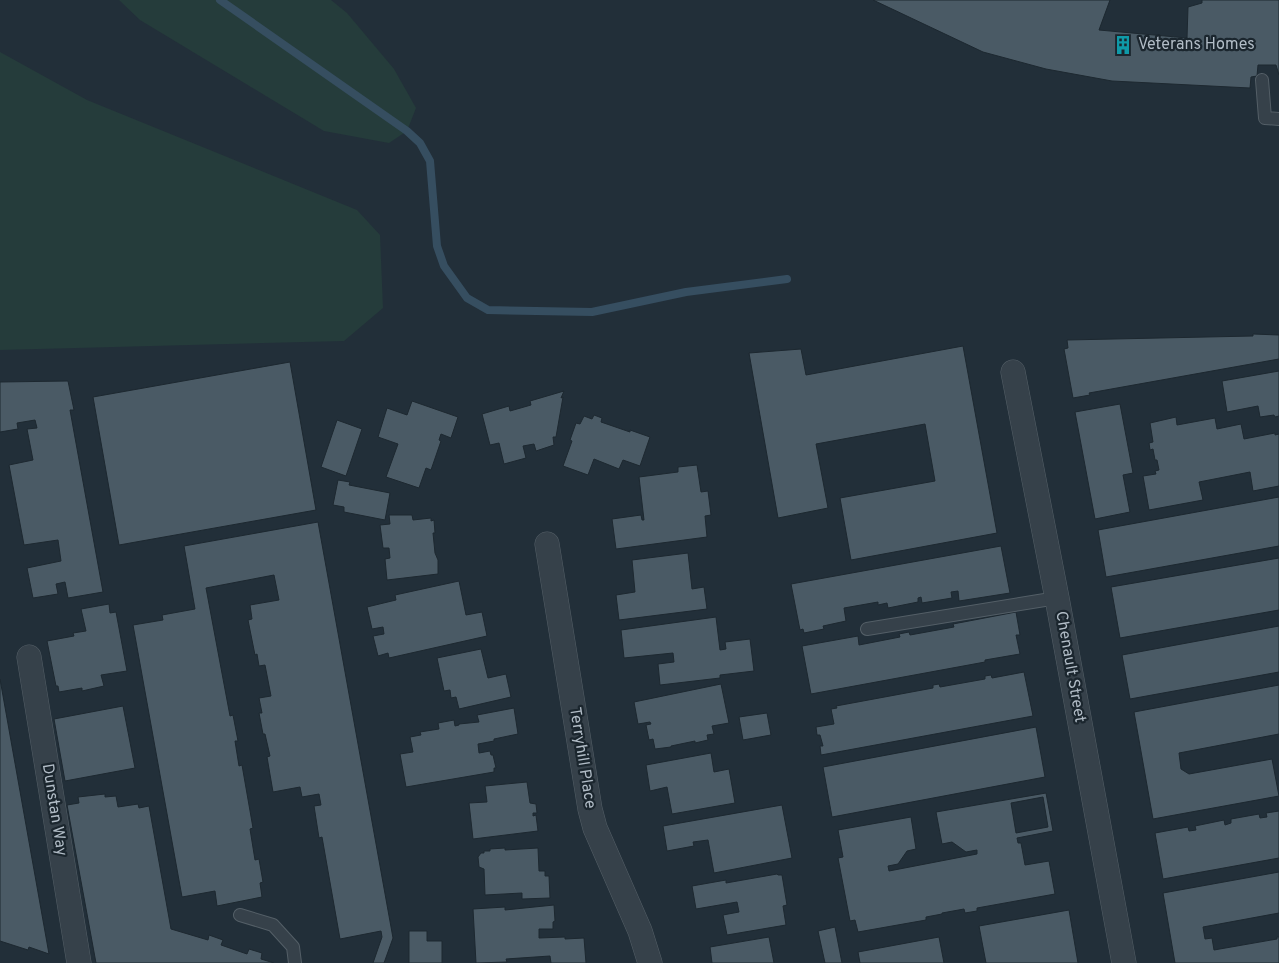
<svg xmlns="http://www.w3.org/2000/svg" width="1279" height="963" viewBox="0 0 1279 963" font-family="Overpass,sans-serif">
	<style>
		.green { fill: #253c3b }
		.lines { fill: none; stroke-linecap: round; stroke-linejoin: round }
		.stream { stroke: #364e60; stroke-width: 8 }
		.building { fill: #4a5a65; stroke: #1d2830; fill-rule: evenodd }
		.lane-casing { stroke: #545f67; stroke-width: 14 }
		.street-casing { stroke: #545f67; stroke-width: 25 }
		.lane { stroke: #36414a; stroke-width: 12 }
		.street { stroke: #36414a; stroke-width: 24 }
		.labels { text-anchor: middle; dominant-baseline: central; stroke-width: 4.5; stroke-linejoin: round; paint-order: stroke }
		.poi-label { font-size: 16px; fill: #b1bcc6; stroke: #1b262e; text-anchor: start }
		.street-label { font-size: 16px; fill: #b1bcc6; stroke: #1b262e }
	</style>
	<rect width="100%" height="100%" fill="#222f39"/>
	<!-- green -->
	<g class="green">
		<path d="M119,0h212l16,13 47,56 22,39 -9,23 -18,12 -65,-12 -184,-111z"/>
		<path d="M0,52l87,48 270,110 23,25 3,73 -39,33 -344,9z"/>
	</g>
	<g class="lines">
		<!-- stream -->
		<path class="stream" d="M220,0l187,131 13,12 10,18 7,85 7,20 23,32 21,12 104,2 94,-20 101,-13"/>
	</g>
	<!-- building -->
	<g class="building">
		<path d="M873,0h237l-11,30 88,8 1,-31 14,-4v-3h77v75l-3,-10h-18l-1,11 -6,1 -1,11 -138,-7 -66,-12 -63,-17z"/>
		<path d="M1253,334l26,1v24l-190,34 1,2 -17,3 -9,-49 4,-1 -1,-8 186,-4z"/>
		<path d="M963,346l34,187 -146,27 -11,-62 95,-17 -10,-57 -109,20 12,64 -50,10 -29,-165 52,-4 5,26z"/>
		<path d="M290,362l26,148 -197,35 -26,-148z"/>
		<path d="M1279,371v45l-4,1 -1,-2 -14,2 -2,-11 -31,6 -5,-31z"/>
		<path d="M68,381l6,29h-4l33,182 -35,6 -3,-16 -9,2 2,10 -25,4 -6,-30 34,-7 -3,-21 -34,5 -15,-80 24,-5 -6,-31 10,-1 -2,-8 -18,3 1,6 -18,3v-50z"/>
		<path d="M564,391l-3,7 2,-1 -7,40h-3l1,8 -18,6 -2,-7 -11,2 3,12 -22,6 -5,-21 -9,2 -8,-31 27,-8 1,5 21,-6 -1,-4z"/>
		<path d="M412,401l46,16 -7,21 -10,-4 -2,6 2,1 -10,29 -5,-2 -7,20 -33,-11 12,-33 -20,-7 9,-29 20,7z"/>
		<path d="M1120,404l13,69 -10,2 7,37 -35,7 -20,-107z"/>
		<path d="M594,415l8,3 -1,4 29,10v-2l20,7 -10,29 -17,-6 -4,9 -25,-10 -6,16 -25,-9 9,-25 -2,-1 6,-17 4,1 4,-8 8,3z"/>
		<path d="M1176,417l1,8 38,-7 2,11 24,-5 3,15 31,-6v2l4,-1v52l-26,5 -3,-19 -51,10 4,18 -54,10 -6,-34 13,-2 -1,-3 4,-1 -2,-10h-2l-2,-11 -3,1 -1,-7 4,-1 -3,-19z"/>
		<path d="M337,420l25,9 -16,47 -25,-9z"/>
		<path d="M697,465l4,27 7,-1 3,24 -6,1 2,21 -91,12 -4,-30 29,-4 1,5h2l-5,-43 39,-5v-5z"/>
		<path d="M338,480l12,2 -1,3 41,8 -5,27 -41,-8v-5l-11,-2z"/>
		<path d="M1279,497v49l-173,31 -8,-47z"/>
		<path d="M389,515h23l1,5 18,-2v3l3,-1 1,13h-2l2,20 3,7v14l-51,6 -2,-21 5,-1 -1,-10h-6l-3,-23 10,-1z"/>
		<path d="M318,522l75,416 -9,25h-11l9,-26 -1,-6 -41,8 -18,-102 -3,1 -5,-32 7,-1 -2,-11 -17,3 -2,-10 -27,5 -6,-35 3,-1 -5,-22h-2l-4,-21h3l-3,-15 12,-2 -6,-31 -6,1 -2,-12 -2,1 -7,-35 4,-1 -2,-14 29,-5 -5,-25 -68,13 24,128 3,-1 5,26h-3l4,25 3,-1 11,63 -3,1 5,31 4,-1 4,23 -3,1 2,14 -45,9 -2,-15 -33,6 -49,-272 30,-5 -1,-5 33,-6 -11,-63z"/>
		<path d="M1001,546l9,47 -51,8 -1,-10 -7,1 1,6 -30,5 -1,-6 -3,1v4l-30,6 -1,-5 -9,2v-3l-34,6 2,13 -23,5 1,3 -20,4 -1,-4 -3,1 -9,-46z"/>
		<path d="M688,553l4,36 12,-2 3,22 -88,11 -3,-25 19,-3 -3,-32z"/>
		<path d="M1279,558v52l-159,28 -9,-51z"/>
		<path d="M459,581l7,34 16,-3 5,24 -98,22 -1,-5 -10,3 -5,-20 11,-2 -1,-7 -11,2 -5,-22 29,-7 -1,-5z"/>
		<path d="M109,604l1,9 6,-1 11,59 -26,4 3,11 -22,5v-3l-23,4 -1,-6h-2l-9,-45 27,-5 -1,-3 13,-2 -5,-22z"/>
		<path d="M1016,612l4,23h-4l4,19 -35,6v2l-174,32 -9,-48 56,-10 1,9 41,-8 -1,-3 10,-2 1,3 44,-8 -1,-3z"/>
		<path d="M716,617l4,33 6,-1 -1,-7 25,-3 4,32 -34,4v3l-60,7 -2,-21 16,-2 -1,-9 -49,5 -3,-28z"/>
		<path d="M1279,626v46l-149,27 -8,-44z"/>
		<path d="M481,649l7,29 18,-4 5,23 -52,12 -3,-12 -5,1 -1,-8 -6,1 -7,-33z"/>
		<path d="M1024,672l9,44 -212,39 -1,-9h3l-3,-11h-3l-1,-8 18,-3 -3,-15 6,-1 -1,-2 97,-18v-3l6,-1 1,3 45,-8v-3l6,-1 1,3z"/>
		<path d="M0,679l49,275 -20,-7 -1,3 -28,-9z"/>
		<path d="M721,684l8,39 -17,3 2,8 -7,1 1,5 -13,3v-2l-24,5v1l-16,2 -2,-10 -4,1 -3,-15 5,-1 -1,-2 -12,2 -4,-22z"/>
		<path d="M1279,685v49l-100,19 2,16 8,5 83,-15 7,37 -126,23 -19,-107z"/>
		<path d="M123,706l12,62 -70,13 -11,-62z"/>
		<path d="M514,708l4,26 -24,5v2l-16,3 1,9 11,-2 1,4h2l3,13h-2v4l-88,15 -6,-33 13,-2 -3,-15 11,-2 -1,-3 19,-3 -1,-6 16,-3 1,6 4,-1v-1l20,-2 -2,-7z"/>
		<path d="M767,713l4,22 -28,5 -4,-23z"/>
		<path d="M1036,727l9,50 -213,40 -9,-50z"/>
		<path d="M711,753l3,19 15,-3 6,34 -63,11 -5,-27 -17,4 -4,-26z"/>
		<path d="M527,782l3,21 6,1 1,9h-4v3l3,-1 2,16 -65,8 -4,-36 18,-1 -2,-16z"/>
		<path d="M1046,793l7,38 -36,7 1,5h3l4,22 24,-4 6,33 -78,14v3l-12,2 -1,-4 -22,4v1l-16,3v3l-68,12 -3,-12 -5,1 -12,-63 5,-1 -5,-27 73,-13 5,32 -9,2 -9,13 -10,2 1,5 88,-17v-4l-11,2 -14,-10 -10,2 -6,-32zM1043,797l5,30 -32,6 -5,-30z"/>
		<path d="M105,794v3l11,-1 2,11 20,-3 1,4 10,-2 22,123 37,11 1,-5 14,5 -2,5 26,9 2,-5 13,4 -1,6 13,4h-178l-29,-158 12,-2 -1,-6z"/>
		<path d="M782,805l10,53 -78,15 -6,-33 -15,2 1,4 -27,5 -4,-25z"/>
		<path d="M1279,811v47l-116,21 -8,-46 33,-6 1,4 7,-1 -1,-4 29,-6 1,5 6,-2v-4l28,-5 1,4 7,-1 -1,-4z"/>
		<path d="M505,848v2l33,-2 1,23h6v5h4l1,22 -28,1v-6l-37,2 -1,-26 -5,-2 -1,-10 3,-4h3v-2h6v-2z"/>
		<path d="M1279,872v41l-76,14 2,12 7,-1 2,12 63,-11v-2h2v26h-104l-12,-70z"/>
		<path d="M777,874l1,1h4l5,30 -4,1 3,19 -59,10 -4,-20 16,-3 -2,-10 -41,7 -4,-23 34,-6v3z"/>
		<path d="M554,905l1,16 -2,1v7h-14v9l26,-1v2l19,-1 2,25h-35l-1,-7 -44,3 1,3 -31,1 -3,-54 32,-2v3z"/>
		<path d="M1069,910l9,53h-92l-7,-37z"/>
		<path d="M835,927l7,36h-17l-7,-32z"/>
		<path d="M409,931h18v10h15v22h-33z"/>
		<path d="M769,937l5,26h-62l-2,-16z"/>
		<path d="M939,937l5,26h-84l-2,-11z"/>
	</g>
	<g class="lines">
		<!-- lane casing -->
		<g class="lane-casing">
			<g id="lane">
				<path d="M1262,80l3,38 14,1"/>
				<path d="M867,629l190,-31"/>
				<path d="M240,915l33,10 20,22 2,16"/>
			</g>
		</g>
		<!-- street casing -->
		<g class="street-casing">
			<g id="street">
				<path d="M1013,372l44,226 67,365"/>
				<path d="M547,544l43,265 5,19 45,103 10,32"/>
				<path d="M29,657l50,306"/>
			</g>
		</g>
		<!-- lane -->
		<use href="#lane" class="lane"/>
		<!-- street -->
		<use href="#street" class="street"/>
	</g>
	<!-- icons -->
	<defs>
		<g id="building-bare" transform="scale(1.5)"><path d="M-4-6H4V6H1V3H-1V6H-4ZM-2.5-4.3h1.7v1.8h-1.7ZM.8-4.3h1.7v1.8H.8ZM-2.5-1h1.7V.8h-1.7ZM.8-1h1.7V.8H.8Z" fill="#0f9aa8" stroke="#1b262e" stroke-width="2.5" paint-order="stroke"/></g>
	</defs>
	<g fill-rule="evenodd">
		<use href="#building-bare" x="1123" y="45"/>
	</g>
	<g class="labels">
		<!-- poi labels -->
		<g class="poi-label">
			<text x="1138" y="45">Veterans Homes</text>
		</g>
		<!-- street labels -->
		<g class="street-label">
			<text transform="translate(1070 667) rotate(80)">Chenault Street</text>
			<text transform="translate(582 758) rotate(81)">Terryhill Place</text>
			<text transform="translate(54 810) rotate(81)">Dunstan Way</text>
		</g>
	</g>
</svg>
